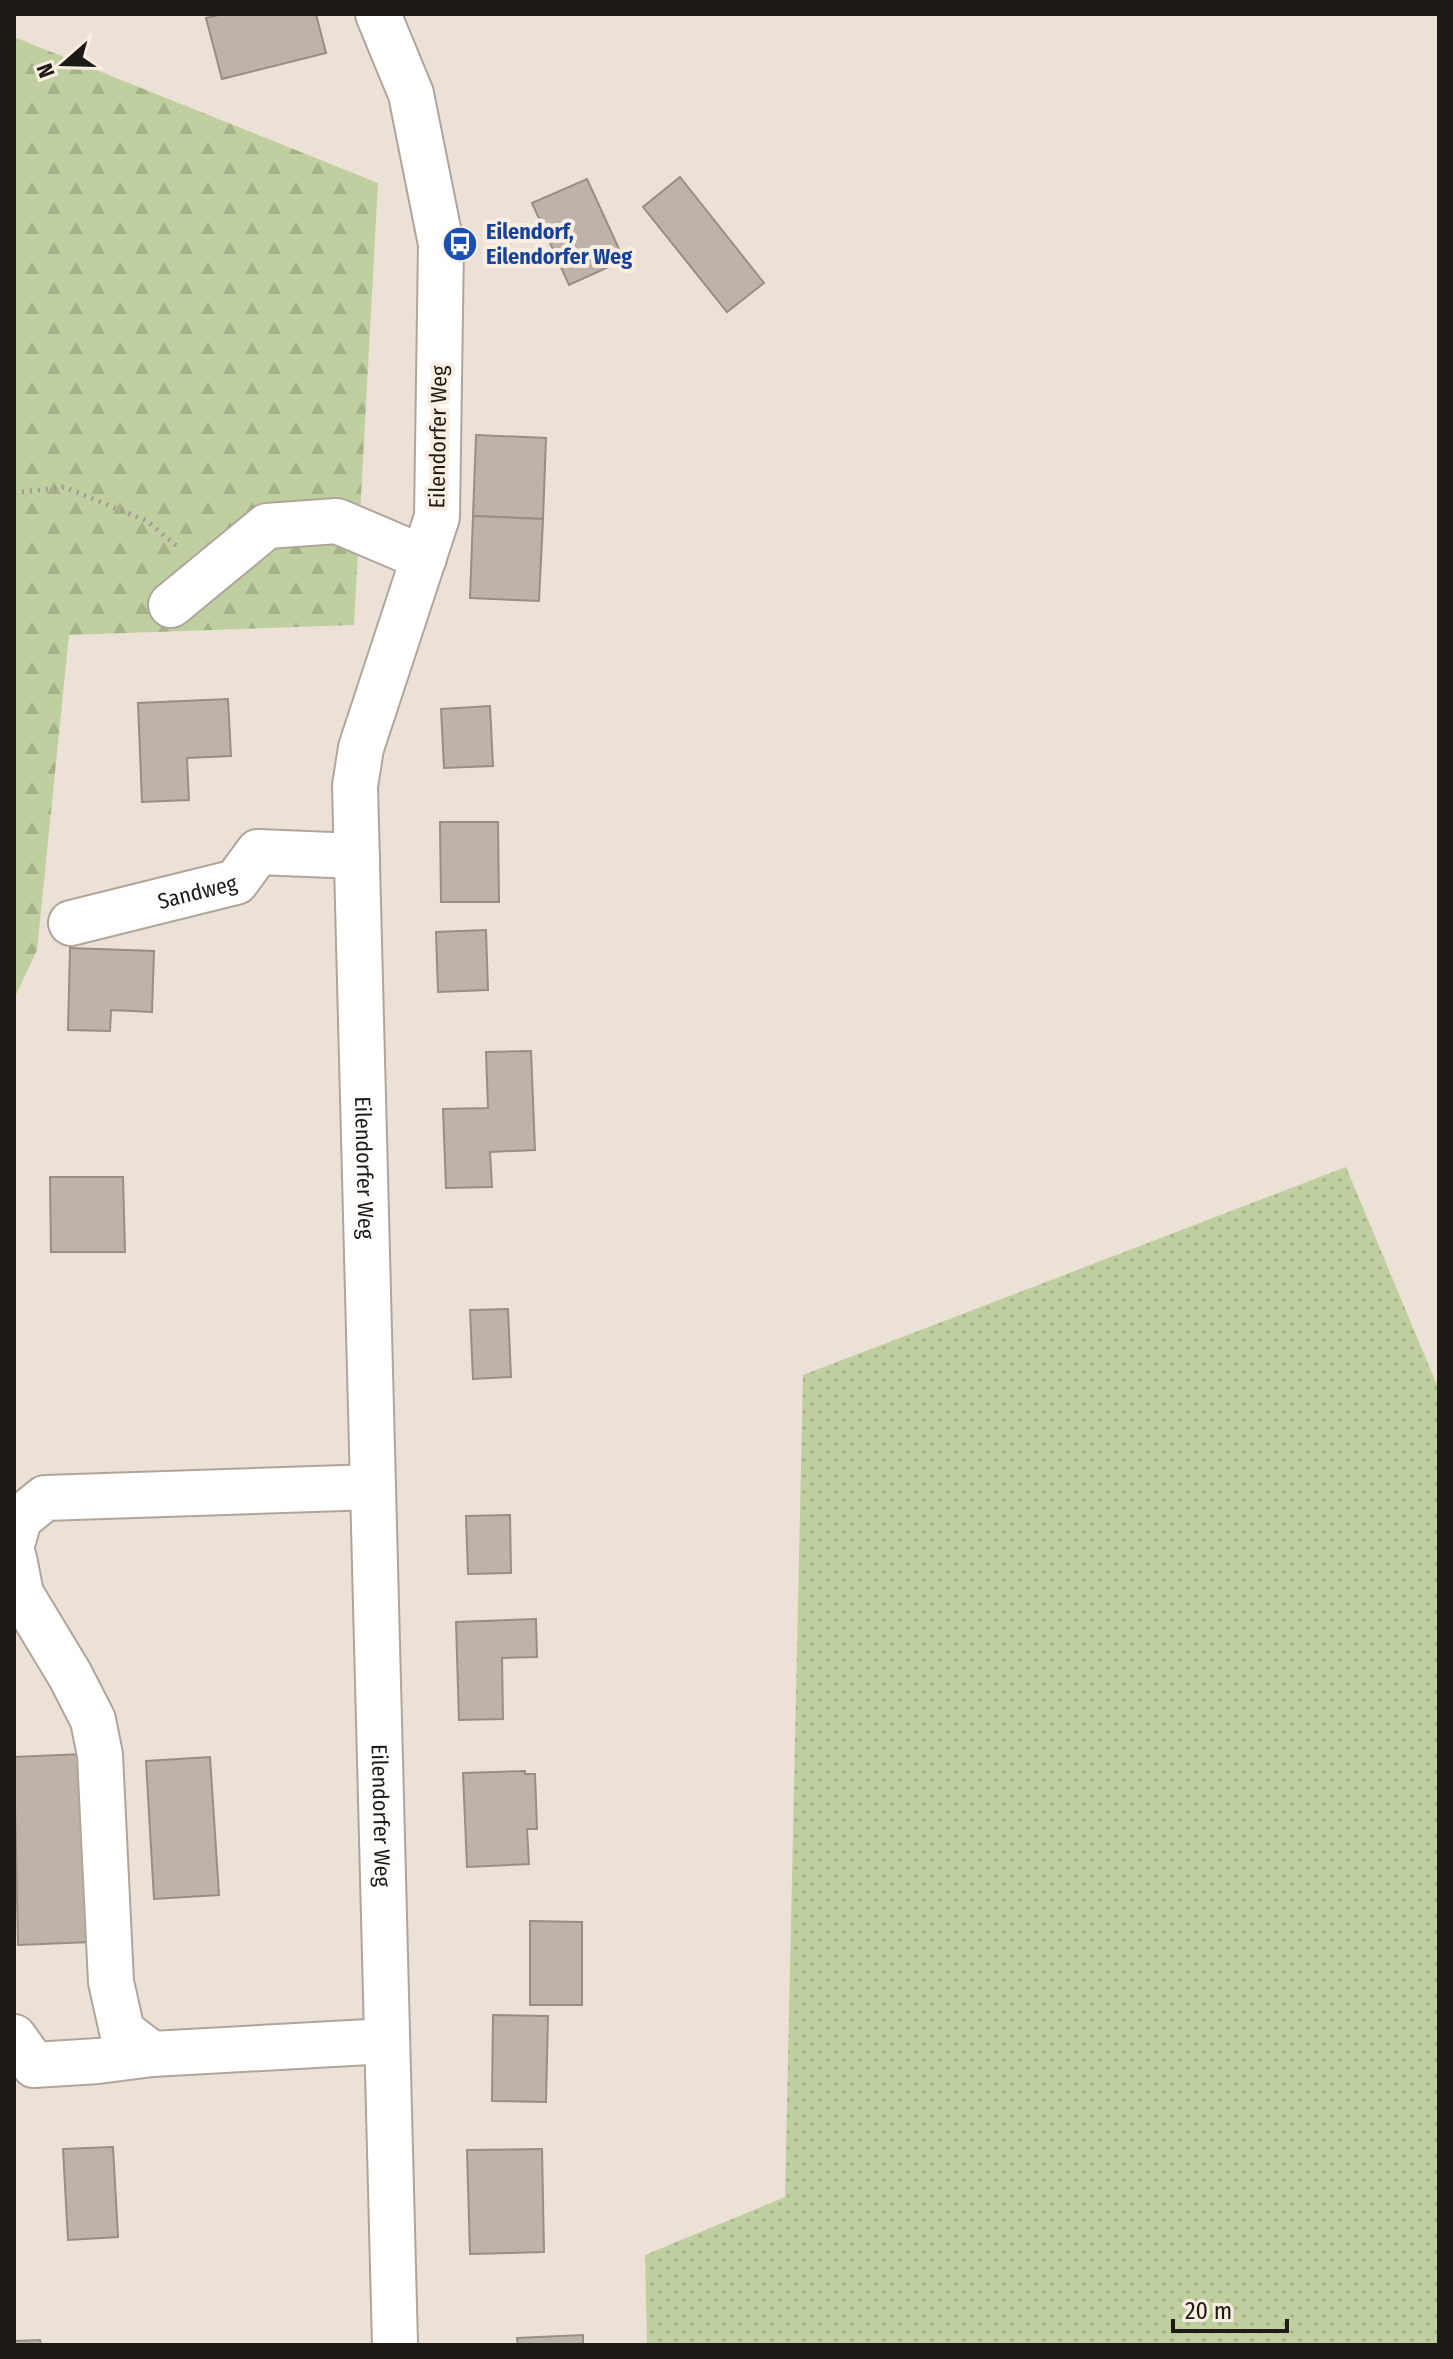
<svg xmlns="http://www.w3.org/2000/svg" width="1453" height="2359" viewBox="0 0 1453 2359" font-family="'Fira Sans Condensed',sans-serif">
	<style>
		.green { fill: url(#green-dots) }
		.forest { fill: url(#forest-firs) }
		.building { fill: #beb3a9; stroke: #998e84; stroke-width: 2 }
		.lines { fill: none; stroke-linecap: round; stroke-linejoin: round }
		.minor-casing { stroke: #b0a59b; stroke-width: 48 }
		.path { stroke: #a39a92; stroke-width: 5; stroke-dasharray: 2 6; stroke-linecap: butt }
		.minor { stroke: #fff; stroke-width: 44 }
		.labels { text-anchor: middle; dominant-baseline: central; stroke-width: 8; stroke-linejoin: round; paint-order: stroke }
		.transit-label { font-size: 22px; font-weight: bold; fill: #164399; stroke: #faeee3; text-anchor: start }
		.street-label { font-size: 22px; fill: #1e1a16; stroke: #faeee3 }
	</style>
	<defs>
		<pattern id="green-dots" width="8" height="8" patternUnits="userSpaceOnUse" patternTransform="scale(2)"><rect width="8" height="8" fill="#c0cf9f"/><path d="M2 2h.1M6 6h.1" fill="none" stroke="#a5b188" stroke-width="1.8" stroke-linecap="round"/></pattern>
		<pattern id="forest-firs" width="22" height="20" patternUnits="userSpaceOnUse" patternTransform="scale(2)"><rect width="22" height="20" fill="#c0cf9f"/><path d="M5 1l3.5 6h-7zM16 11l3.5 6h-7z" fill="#a5b188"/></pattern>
	</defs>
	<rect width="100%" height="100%" fill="#ece1d6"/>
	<!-- green -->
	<path class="green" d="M1346,1167l93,223v955h-792l-2,-90 140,-58 18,-822z"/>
	<!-- forest -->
	<path class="forest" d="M14,37l364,146 -24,442 -285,10 -32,315 -23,49z"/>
	<!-- building -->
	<g class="building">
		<path d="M223,14h93l10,39 -104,26 -16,-61z"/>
		<path d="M680,177l84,106 -37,29 -84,-105z"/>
		<path d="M587,179l37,81 -55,25 -37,-82z"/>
		<path d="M476,435l70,3 -3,81 -70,-3z"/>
		<path d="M473,516l70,3 -4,82 -69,-3z"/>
		<path d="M228,699l3,57 -44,2 2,42 -47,2 -4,-99z"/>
		<path d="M490,706l3,60 -49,2 -3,-59z"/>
		<path d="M440,822h58l1,80h-58z"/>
		<path d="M486,930l2,60 -50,2 -2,-60z"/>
		<path d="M70,948l84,3 -2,61 -41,-2 -1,21 -42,-1z"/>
		<path d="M531,1051l4,99 -45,2 2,35 -46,1 -3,-79 45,-1 -2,-56z"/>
		<path d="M50,1177h73l2,75h-74z"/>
		<path d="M508,1309l3,68 -38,2 -3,-69z"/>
		<path d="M510,1515l1,58 -43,1 -2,-58z"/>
		<path d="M536,1619l1,38 -35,1 1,61 -44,1 -3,-98z"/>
		<path d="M83,1754l8,188 -73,3 -4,-188z"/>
		<path d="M210,1757l9,138 -65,4 -8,-138z"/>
		<path d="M525,1771v3h10l2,55h-10l2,35 -62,3 -4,-94z"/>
		<path d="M530,1921l52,1v83h-52z"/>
		<path d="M493,2015l55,1 -2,86 -54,-1z"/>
		<path d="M113,2147l5,90 -50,3 -5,-91z"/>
		<path d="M542,2149l2,103 -74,2 -3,-104z"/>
		<path d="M583,2335v10h-65l-1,-7z"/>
		<path d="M40,2340l1,5h-27v-4z"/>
	</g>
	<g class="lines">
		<!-- minor casing -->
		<g class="minor-casing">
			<g id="minor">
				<path id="s1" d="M378,14l33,80 30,150 -4,273 -76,231 -6,38 40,1559"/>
				<path d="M171,605l96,-79 70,-5 87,37"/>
				<path id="s2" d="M71,923l165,-41 22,-30 99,4"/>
				<path d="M14,1538l5,-19 26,-21 328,-11"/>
				<path d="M14,1558l7,36 49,81 23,45 7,35 11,227 11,49 30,23 235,-13"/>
				<path d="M14,2037l20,28 64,-4 54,-7"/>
			</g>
		</g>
		<!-- path -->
		<path class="path" d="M14,493l50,-6 83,34 31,26"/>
		<!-- minor -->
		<use href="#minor" class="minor"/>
	</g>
	<!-- icons -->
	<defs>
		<g id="bus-disc" transform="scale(1.8)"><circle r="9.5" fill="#1a4fb4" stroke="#faeee3"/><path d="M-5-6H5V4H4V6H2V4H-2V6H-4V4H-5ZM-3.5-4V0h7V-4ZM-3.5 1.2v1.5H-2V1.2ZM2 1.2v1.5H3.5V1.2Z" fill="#fff"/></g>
	</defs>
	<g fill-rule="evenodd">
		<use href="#bus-disc" x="460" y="244"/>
	</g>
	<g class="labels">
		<!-- transit labels -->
		<g class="transit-label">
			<text x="486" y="231">Eilendorf,<tspan x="486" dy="25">Eilendorfer Weg</tspan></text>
		</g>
		<!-- street labels -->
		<g class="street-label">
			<text transform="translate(438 437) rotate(-89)">Eilendorfer Weg</text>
			<text stroke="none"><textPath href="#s2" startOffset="130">Sandweg</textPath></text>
			<text stroke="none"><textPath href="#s1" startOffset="1176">Eilendorfer Weg</textPath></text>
			<text stroke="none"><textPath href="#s1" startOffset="1824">Eilendorfer Weg</textPath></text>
		</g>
	</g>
	<!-- border -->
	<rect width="1453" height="2359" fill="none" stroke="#1e1a16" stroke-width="32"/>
	<!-- north arrow -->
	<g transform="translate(64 64) rotate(250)" stroke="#faeee3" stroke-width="6" paint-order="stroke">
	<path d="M0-6L14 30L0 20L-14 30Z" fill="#1e1a16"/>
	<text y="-12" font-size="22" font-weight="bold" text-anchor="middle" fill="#1e1a16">N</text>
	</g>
	<!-- scale -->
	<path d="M1173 2319v12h114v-12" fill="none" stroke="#1e1a16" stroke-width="4"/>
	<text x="1185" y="2319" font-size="24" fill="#1e1a16" stroke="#faeee3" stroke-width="6" paint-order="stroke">20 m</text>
</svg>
